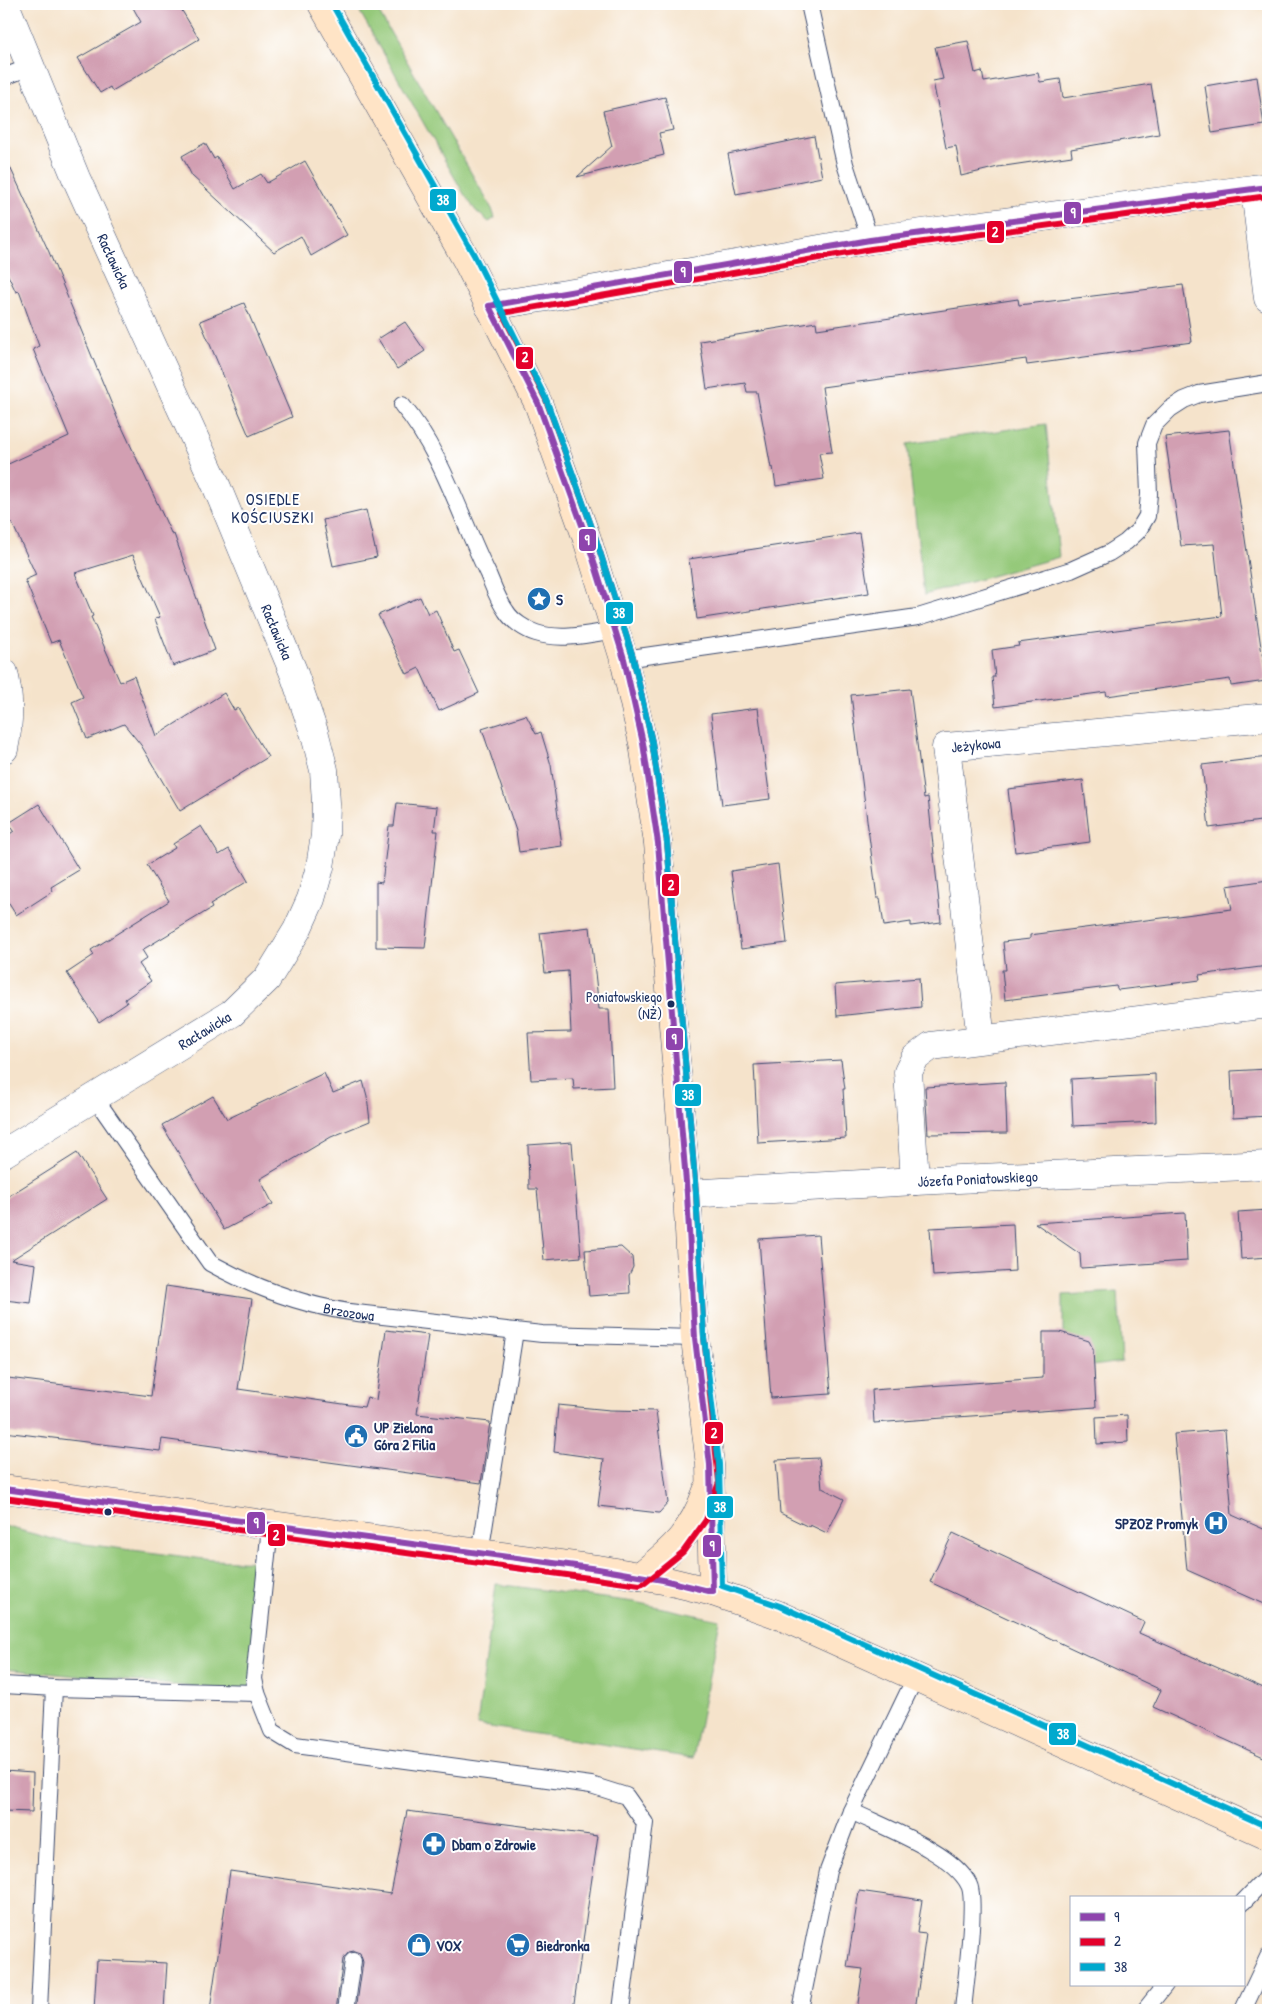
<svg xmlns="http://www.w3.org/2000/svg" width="1272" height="2014" viewBox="0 0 1272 2014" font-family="'Patrick Hand',sans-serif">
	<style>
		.green { fill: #95c97a; stroke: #587c6c }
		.building { fill: #d29fb2 }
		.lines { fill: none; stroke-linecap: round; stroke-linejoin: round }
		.service-casing { stroke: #3c4a6e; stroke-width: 18 }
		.minor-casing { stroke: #3c4a6e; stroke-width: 29 }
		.tertiary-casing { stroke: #3c4a6e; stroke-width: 29 }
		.secondary-casing { stroke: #3c4a6e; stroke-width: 29 }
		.service { stroke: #fff; stroke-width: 16 }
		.minor { stroke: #fff; stroke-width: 28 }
		.tertiary { stroke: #fff; stroke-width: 28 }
		.secondary { stroke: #ffe4c6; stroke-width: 28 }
		.bus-1-casing { stroke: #fff; stroke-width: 10 }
		.bus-2-casing { stroke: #fff; stroke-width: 10 }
		.bus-3-casing { stroke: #fff; stroke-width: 10 }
		.bus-1 { stroke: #8e44ad; stroke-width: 6 }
		.bus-2 { stroke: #e4002b; stroke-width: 6 }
		.bus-3 { stroke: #00a9ce; stroke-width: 6 }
		.bus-dot { fill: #1b2f5e; stroke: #fff; stroke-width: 2 }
		.labels { text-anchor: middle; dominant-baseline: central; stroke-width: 4; stroke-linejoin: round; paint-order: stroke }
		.bus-label { font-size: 14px; fill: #1b2f5e; stroke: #fff; text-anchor: end }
		.street-label { font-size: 15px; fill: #1b2f5e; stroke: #fff }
		.poi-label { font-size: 15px; font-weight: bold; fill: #1b2f5e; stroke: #fff; text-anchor: start }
		.neighbourhood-label { font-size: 16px; letter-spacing: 1px; fill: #1b2f5e; stroke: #fff }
		.line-badge { stroke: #fff; stroke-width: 2 }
		.badge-label { font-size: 14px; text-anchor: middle; font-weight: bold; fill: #fff }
	</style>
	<rect width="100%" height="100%" fill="#fff"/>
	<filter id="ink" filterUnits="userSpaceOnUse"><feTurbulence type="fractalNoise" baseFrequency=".02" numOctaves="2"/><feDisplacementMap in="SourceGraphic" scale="10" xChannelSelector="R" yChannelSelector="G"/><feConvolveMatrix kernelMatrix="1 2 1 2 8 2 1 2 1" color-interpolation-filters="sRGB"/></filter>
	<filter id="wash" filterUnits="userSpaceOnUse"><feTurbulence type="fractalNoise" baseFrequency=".0096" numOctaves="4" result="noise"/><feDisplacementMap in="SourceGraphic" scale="20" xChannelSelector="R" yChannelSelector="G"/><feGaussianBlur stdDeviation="1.12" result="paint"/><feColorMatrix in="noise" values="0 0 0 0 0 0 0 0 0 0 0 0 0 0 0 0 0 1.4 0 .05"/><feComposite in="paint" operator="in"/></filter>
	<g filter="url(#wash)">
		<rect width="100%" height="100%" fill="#f5e3cb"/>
		<!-- green -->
		<g class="green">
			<path d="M374,4l118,205 3,9 -6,4 -13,-11 -12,-17 -104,-182z"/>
			<path d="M1046,424l13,133 -135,38 -17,-151z"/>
			<path d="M1118,1292l4,70 -59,8v-75z"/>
			<path d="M4,1526l56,15 152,19 54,2 -9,131 -253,-24z"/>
			<path d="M496,1584l138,18 86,18 -27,138 -216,-33z"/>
		</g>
		<g id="blocks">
			<!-- building -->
			<g class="building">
				<path d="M131,4h47l21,35 -87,52 -2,-4 -10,6 -22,-35 63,-36z"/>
				<path d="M968,41l7,32 7,-2 2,11 54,-9 2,9 20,-3 3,19 88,-14 8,50 -88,15 1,7 -74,11 -37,9 -5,-30 -10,2 -13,-67 10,-2 -8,-32z"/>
				<path d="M1257,77l7,48 -52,8 -7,-47z"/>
				<path d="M665,97l8,33 -14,3 5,22 -87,22 35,-31 -9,-35z"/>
				<path d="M814,136l8,41 -86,17 -8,-40z"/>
				<path d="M205,143l9,16 3,-2 18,32 26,-15 6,9 38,-22 42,74 -36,21 -10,-20 -27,16 -82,-76 -10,-20z"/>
				<path d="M4,154l45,98 72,175h1l50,108 2,-1 41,116 -42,16 -18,-47 5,-2 -27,-62 -58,18 18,43 -2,1 29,65 14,-6 22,60 68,-43 10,17 4,-2 30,49 -88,54 -39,-66 -17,-21 -37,15 -15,-37 11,-5 -24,-57 -8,3 -26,-63 11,-5 -24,-52 -8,4v-61l65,-30 -36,-87 6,-3 -20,-55 -3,1 -12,-25z"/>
				<path d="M1183,285l9,57 -165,23 -1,-6 -204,28 10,65 -13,1 5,26 -48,7 -3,-19 -2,1 -14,-76h-10l-2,-9 -38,6 -7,-48 116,-19 1,7 201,-30 1,6z"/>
				<path d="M244,303l48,114 -43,19 -49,-115z"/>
				<path d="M405,322l20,29 -28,18 -19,-30z"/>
				<path d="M1229,430l37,251 -35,5 -1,-7 -123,17 -1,-4 -111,15 -3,-30h3l-3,-27 27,-4 -1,-3 204,-27 -8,-72 -33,2 -16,-109z"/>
				<path d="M366,510l11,47 -44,9 -10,-46z"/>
				<path d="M859,533l10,60 -172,26 -8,-60z"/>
				<path d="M420,597l8,17 8,-4 18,42 5,-2 20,43 -40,18 -20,-43 -12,6 -29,-59z"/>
				<path d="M910,689l14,109 4,-1 13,125 -30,4v-4l-27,4 -4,-28h-3l-26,-203z"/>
				<path d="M758,708l12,91 -48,6 -11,-91z"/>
				<path d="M526,715l10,19 5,-2 10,33 11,81 -43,6 -3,-21 -34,-102z"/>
				<path d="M1268,757v63l-59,8 -7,-63z"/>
				<path d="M1083,780l7,62 -75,10 -7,-63z"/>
				<path d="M397,803l40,4 -3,24h4l-13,117 -49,-1v-65l6,1 7,-57h5z"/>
				<path d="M39,804l40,66 -28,17 2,4 -37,24 -12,-19v-58l10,-7 -5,-8z"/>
				<path d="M201,826l18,29 10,-6 19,32 -38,23 2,4 -70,42 5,8 -8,6 12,17 -26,18 2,4 -28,19 -32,-49 27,-18 -3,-5 78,-49 -22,-36 28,-17 -2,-4z"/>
				<path d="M778,864l9,79 -46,6 -10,-78z"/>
				<path d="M1268,880v86l-69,9 1,5 -15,2 -67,8 -2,-4 -111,14 -3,-30h4l-3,-28 27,-3v-4l202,-26 -5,-23z"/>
				<path d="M590,927l9,82h10l4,78 -39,2 -1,-11 -42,2 -3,-47 43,-1 -3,-61 -23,2 -5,-40z"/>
				<path d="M919,978l2,29 -84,9 -2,-31z"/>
				<path d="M841,1060l4,29h-2l3,49 -88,5 -4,-78z"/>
				<path d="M1268,1069v47l-35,2 -2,-47z"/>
				<path d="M324,1073l9,20 30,-12 4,15 3,25 -39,16 -71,42 13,25 -49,26 -62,-105 51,-29 14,23z"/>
				<path d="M1155,1074l1,48 -83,4 -2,-47z"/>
				<path d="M1005,1082l2,51 -79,1 -3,-47z"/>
				<path d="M572,1142l9,115 -37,3 -7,-71h-8l-1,-44z"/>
				<path d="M77,1153l30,46 -96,61 25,4 -5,39 -27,-3v-101z"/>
				<path d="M1268,1210v47l-27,2 -3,-47z"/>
				<path d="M1185,1213l2,48 -106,7 -1,-14 -45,-31z"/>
				<path d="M1013,1224l2,47 -82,5 -3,-48z"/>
				<path d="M818,1235l13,159 -60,4 -12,-159z"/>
				<path d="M621,1247l11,10 1,10 -4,8 1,18 -41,3 -4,-46z"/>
				<path d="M166,1286l86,13 -14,90 126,18 3,-10 9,3 10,-70 42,5 -11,79 73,8 -9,61 -319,-44 -2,12 -156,-19 4,-54 143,18z"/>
				<path d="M1043,1332h17l29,9 4,8 3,58 -222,16 -2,-33 171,-12z"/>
				<path d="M558,1405l52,5 46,1 12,92 -9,10 -61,-7 6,-47 -50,-7z"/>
				<path d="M1127,1415l1,27 -31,2 -1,-27z"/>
				<path d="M1225,1430l7,85 36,16v75l-81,-36 -13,-136z"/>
				<path d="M819,1458l3,30 22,11 -17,34 -17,-8 -1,2 -29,-14 -4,-53z"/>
				<path d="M953,1533l191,89 -5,11 129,57v69l-115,-52 8,-17 -231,-108z"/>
				<path d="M4,1771l29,2 -1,39 -28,-1z"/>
				<path d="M407,1811l191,25 -25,174h-217l7,-48 -3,-9 -6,-2 -5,1 -6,7 -7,51h-126l20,-139 161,23z"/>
				<path d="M859,1891l63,9 -5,33 9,1 -11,76h-58l6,-41 -16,-2z"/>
				<path d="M97,1960l70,3 -3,47h-70z"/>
			</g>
		</g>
	</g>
	<g filter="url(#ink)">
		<use href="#blocks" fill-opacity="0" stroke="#3c4a6e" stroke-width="1"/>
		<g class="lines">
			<!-- service casing -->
			<g class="service-casing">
				<g id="service">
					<path d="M809,4l36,160 25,76"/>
					<path d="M4,77l28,-11"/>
					<path d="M402,405c40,47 59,114 86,169 5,12 10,26 18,37 6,10 20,19 30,22 25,8 54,1 79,-3"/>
					<path d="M624,659l294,-42 153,-47 38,-17 17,-11 12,-11 9,-15 2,-22 -2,-51 7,-18 16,-16 14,-9 15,-6 69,-11"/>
					<path id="s1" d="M95,1098l115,165c47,26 101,45 155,51l177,20 153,4"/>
					<path d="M270,1527l-16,152 3,14 15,38 23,14 296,40 35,11 19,27 -24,187"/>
					<path d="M480,1554l35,-223"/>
					<path d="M4,1685l50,3 203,5"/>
					<path d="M851,1811c32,16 103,42 118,74 8,16 -4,102 -6,125"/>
					<path d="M1243,1902l25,-26"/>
					<path d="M39,2010l15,-322"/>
					<path d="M346,2010l7,-49"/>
					<path d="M800,2010l28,-139 23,-60 64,-133"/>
					<path d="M1145,2010l20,-25"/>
					<path d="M1243,2010l25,-53"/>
				</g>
			</g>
			<!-- minor casing -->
			<g class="minor-casing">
				<g id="minor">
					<path d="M1255,189l13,109"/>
					<path d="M4,673c6,25 5,52 0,76"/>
					<path id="s2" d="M981,1039l-35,-292 322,-30"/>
					<path id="s3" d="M4,1153l228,-140 35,-34 30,-49 14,-31 9,-32 5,-32 1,-32 -2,-33 -9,-35 -22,-64 -77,-186 -140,-307 -71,-174"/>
					<path d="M915,1181l-7,-109 7,-14 16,-12 337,-42"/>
					<path id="s4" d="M687,1194l228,-13 353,-16"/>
				</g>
			</g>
			<!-- tertiary casing -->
			<g class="tertiary-casing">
				<path id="tertiary" d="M489,306l90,-14 291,-52 398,-53"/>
			</g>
			<!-- secondary casing -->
			<g class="secondary-casing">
				<g id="secondary">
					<path d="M322,4l144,255 72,144 49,136 37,120 19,84 15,100 29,351 8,144 15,127 3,127"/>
					<path d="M4,1489l594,80 65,11 50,12 63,22 492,222"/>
					<path d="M640,1576c35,-28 52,-43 67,-85"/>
				</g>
			</g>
			<!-- service -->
			<use href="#service" class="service"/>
			<!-- minor -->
			<use href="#minor" class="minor"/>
			<!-- tertiary -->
			<use href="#tertiary" class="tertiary"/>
			<!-- secondary -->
			<use href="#secondary" class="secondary"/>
			<!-- bus-1 casing -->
			<g class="bus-1-casing">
				<g id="bus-1">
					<path d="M489,306l381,-66 398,-53"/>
					<path d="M4,1489l594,80 65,11 50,12 -3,-127 -15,-127 -8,-144 -29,-351 -15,-100 -19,-84 -37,-120 -49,-136 -49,-97"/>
				</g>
			</g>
			<!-- bus-2 casing -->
			<g class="bus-2-casing">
				<path id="bus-2" d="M4,1498l636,87 5,-2 38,-31 23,-32 13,-38 -15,-145 -8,-144 -29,-351 -15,-100 -19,-85 -38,-121 -49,-136 -44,-87 369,-64 397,-53"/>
			</g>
			<!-- bus-3 casing -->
			<g class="bus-3-casing">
				<path id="bus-3" d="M332,4l142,251 72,144 49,137 38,121 19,85 15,100 29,351 8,144 15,127 3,122 58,20 488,221"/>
			</g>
			<!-- bus-1 -->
			<use href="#bus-1" class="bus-1"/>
			<!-- bus-2 -->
			<use href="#bus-2" class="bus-2"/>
			<!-- bus-3 -->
			<use href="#bus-3" class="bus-3"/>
		</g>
	</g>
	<!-- icons -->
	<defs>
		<g id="sight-disc" transform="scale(1.25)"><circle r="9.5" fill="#1f6fb2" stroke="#fff"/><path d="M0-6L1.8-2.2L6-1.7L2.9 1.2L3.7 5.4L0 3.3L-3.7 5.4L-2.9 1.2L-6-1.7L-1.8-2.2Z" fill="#fff"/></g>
		<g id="civic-disc" transform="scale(1.25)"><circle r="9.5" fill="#1f6fb2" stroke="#fff"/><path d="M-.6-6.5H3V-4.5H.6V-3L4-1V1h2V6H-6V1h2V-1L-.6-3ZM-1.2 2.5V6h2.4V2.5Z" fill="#fff"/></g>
		<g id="hospital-disc" transform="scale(1.25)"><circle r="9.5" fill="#1f6fb2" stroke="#fff"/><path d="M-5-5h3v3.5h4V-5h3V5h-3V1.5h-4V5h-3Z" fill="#fff"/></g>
		<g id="pharmacy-disc" transform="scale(1.25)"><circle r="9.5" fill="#1f6fb2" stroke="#fff"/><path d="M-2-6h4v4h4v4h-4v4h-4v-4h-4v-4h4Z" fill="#fff"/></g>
		<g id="shop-disc" transform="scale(1.25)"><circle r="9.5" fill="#1f6fb2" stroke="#fff"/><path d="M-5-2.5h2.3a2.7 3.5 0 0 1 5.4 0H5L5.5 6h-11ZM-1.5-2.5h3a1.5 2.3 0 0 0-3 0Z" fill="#fff"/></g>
		<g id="supermarket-disc" transform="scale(1.25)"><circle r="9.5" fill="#1f6fb2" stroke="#fff"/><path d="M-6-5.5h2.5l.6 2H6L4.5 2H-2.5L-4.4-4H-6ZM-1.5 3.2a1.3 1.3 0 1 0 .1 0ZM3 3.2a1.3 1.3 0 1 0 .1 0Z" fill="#fff"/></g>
	</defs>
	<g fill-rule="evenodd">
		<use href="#sight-disc" x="539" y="599"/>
		<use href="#civic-disc" x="356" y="1436"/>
		<use href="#hospital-disc" x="1216" y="1523"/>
		<use href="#pharmacy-disc" x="434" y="1844"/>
		<use href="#shop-disc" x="419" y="1945"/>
		<use href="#supermarket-disc" x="518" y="1945"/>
	</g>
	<!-- markers -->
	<g class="bus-dot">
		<circle cx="671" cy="1004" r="4.5"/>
		<circle cx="108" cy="1512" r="4.5"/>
	</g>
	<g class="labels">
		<!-- bus labels -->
		<g class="bus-label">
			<text x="662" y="996">Poniatowskiego<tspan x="662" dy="17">(NŻ)</tspan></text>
		</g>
		<!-- street labels -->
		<g class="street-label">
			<text transform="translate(114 261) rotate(65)">Racławicka</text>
			<text transform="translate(277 632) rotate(67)">Racławicka</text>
			<text stroke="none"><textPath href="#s2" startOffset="324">Jeżykowa</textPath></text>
			<text stroke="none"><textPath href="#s3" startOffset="235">Racławicka</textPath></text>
			<text stroke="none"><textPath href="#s4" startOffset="291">Józefa Poniatowskiego</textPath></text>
			<text stroke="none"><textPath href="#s1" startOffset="349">Brzozowa</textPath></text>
		</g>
		<!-- poi labels -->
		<g class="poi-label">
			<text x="556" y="599">S</text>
			<text x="374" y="1427">UP Zielona<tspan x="374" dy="17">Góra 2 Filia</tspan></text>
			<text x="1198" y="1523" text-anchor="end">SPZOZ Promyk</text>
			<text x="452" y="1844">Dbam o Zdrowie</text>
			<text x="436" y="1945">VOX</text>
			<text x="536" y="1945">Biedronka</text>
		</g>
		<!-- neighbourhood labels -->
		<g class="neighbourhood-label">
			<text x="273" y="499">OSIEDLE<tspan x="273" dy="18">KOŚCIUSZKI</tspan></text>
		</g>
	</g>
	<g class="line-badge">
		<rect x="429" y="188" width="28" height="24" rx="5" fill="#00a9ce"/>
		<rect x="1063" y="201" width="19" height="24" rx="5" fill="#8e44ad"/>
		<rect x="986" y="220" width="19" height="24" rx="5" fill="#e4002b"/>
		<rect x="673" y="260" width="20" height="24" rx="5" fill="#8e44ad"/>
		<rect x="515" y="346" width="19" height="24" rx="5" fill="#e4002b"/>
		<rect x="578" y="528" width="19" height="24" rx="5" fill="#8e44ad"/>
		<rect x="605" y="601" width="29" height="24" rx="5" fill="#00a9ce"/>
		<rect x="661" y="873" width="19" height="24" rx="5" fill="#e4002b"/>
		<rect x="665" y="1027" width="19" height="24" rx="5" fill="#8e44ad"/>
		<rect x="674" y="1083" width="28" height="24" rx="5" fill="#00a9ce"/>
		<rect x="704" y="1421" width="20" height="24" rx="5" fill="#e4002b"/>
		<rect x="706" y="1495" width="28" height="24" rx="5" fill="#00a9ce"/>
		<rect x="246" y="1511" width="20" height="24" rx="5" fill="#8e44ad"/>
		<rect x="267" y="1523" width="19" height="24" rx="5" fill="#e4002b"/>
		<rect x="702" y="1534" width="20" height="24" rx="5" fill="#8e44ad"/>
		<rect x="1048" y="1722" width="29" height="24" rx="5" fill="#00a9ce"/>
	</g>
	<g class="badge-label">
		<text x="443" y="205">38</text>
		<text x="1073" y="218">9</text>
		<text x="995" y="237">2</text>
		<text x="683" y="277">9</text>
		<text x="525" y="362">2</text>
		<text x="587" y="545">9</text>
		<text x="619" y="618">38</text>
		<text x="671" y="890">2</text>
		<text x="674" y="1044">9</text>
		<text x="688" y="1100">38</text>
		<text x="714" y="1438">2</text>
		<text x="720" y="1512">38</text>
		<text x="256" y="1528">9</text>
		<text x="276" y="1540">2</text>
		<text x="712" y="1551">9</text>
		<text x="1063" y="1739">38</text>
	</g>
	<!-- margin -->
	<rect width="1272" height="2014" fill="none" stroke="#fff" stroke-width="20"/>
	<!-- legend -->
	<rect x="1070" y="1896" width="175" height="90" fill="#ffffff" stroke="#a4acbf"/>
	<rect x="1080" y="1913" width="25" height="8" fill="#8e44ad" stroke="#a4acbf"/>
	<text x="1114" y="1922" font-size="15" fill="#1b2f5e">9</text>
	<rect x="1080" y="1938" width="25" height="8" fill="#e4002b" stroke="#a4acbf"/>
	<text x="1114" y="1946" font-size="15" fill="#1b2f5e">2</text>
	<rect x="1080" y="1963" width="25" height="8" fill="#00a9ce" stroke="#a4acbf"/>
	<text x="1114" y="1972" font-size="15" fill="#1b2f5e">38</text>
</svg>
